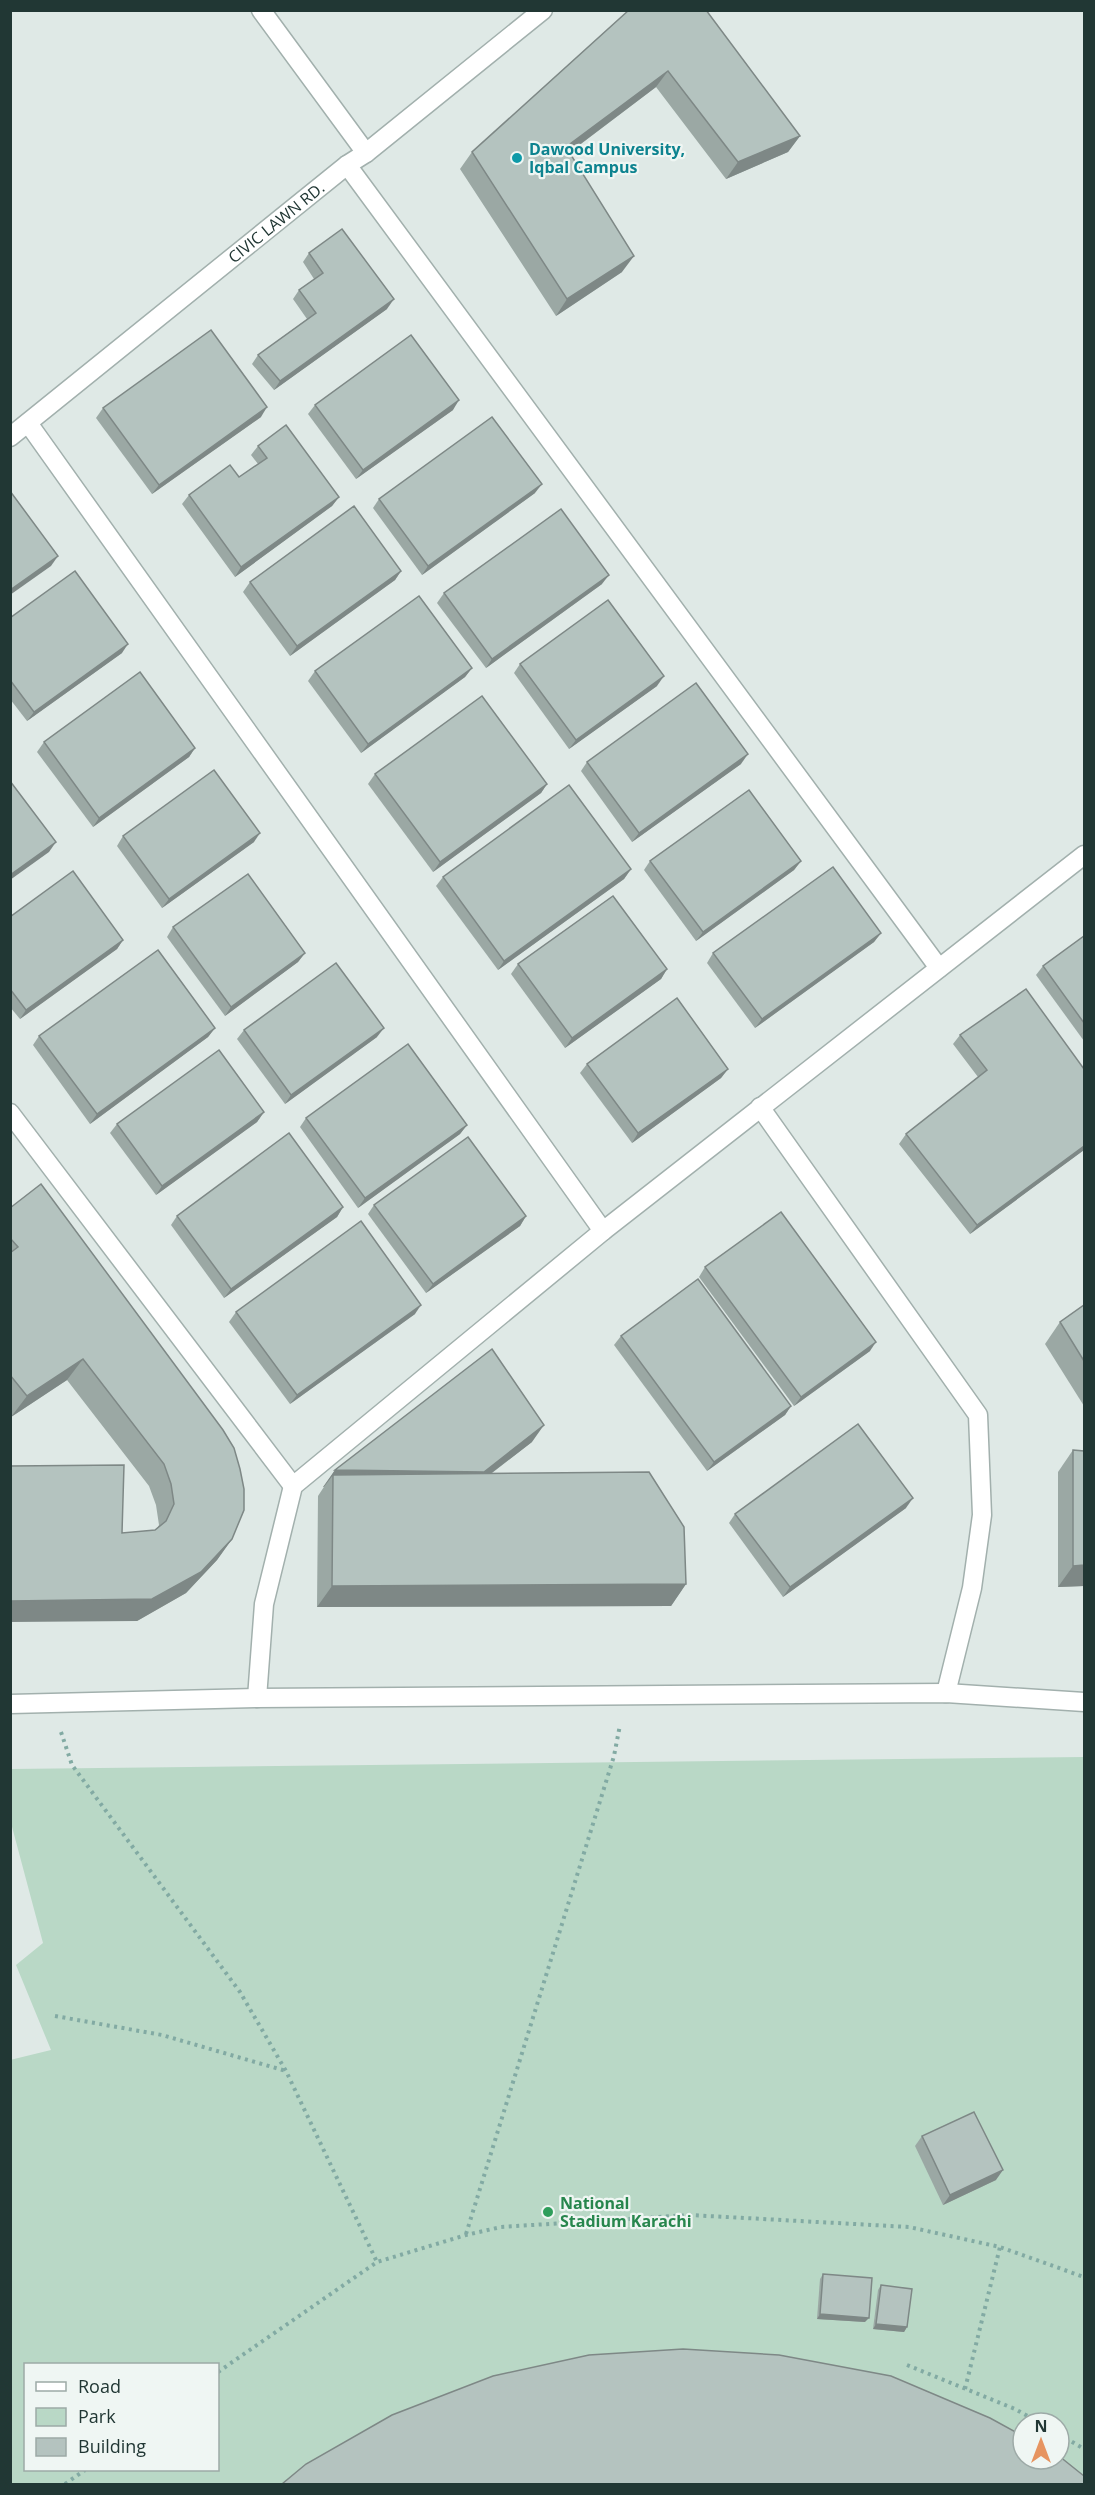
<svg xmlns="http://www.w3.org/2000/svg" width="1095" height="2495" viewBox="0 0 1095 2495" font-family="'Open Sans',sans-serif">
	<style>
		.green { fill: #b9d8c6; fill-rule: evenodd }
		.lines { fill: none; stroke-linecap: round; stroke-linejoin: round }
		.minor-casing { stroke: #a2b0ad; stroke-width: 21 }
		.path { stroke: #82aaa3; stroke-width: 4; stroke-dasharray: 3 4.5; stroke-linecap: butt }
		.minor { stroke: #fff; stroke-width: 18 }
		.wall { fill: #9ba8a4 }
		.shaded-wall { fill: #7e8886 }
		.building { fill: #b4c3bf; stroke: #7e8886; stroke-width: 1.5 }
		.culture-dot { fill: #0f9aa8; stroke: #eff6f3; stroke-width: 2 }
		.leisure-dot { fill: #2e9e5b; stroke: #eff6f3; stroke-width: 2 }
		.labels { text-anchor: middle; dominant-baseline: central; stroke-width: 4.5; stroke-linejoin: round; paint-order: stroke }
		.culture-label { font-size: 16px; font-weight: bold; fill: #0d838f; stroke: #eff6f3; text-anchor: start }
		.street-label { font-size: 16px; fill: #213734; stroke: #eff6f3 }
		.leisure-label { font-size: 16px; font-weight: bold; fill: #27864d; stroke: #eff6f3; text-anchor: start }
	</style>
	<rect width="100%" height="100%" fill="#dfe9e6"/>
	<!-- green -->
	<path class="green" d="M1084,1757v727h-1073l-1,-424 41,-10 -35,-85 27,-22 -32,-120v-54zM26,2364h192v106h-192zM1023,2423h36v36h-36z"/>
	<g class="lines">
		<!-- minor casing -->
		<g class="minor-casing">
			<g id="minor">
				<path d="M261,10l105,143"/>
				<path d="M347,165l592,803"/>
				<path d="M28,423l575,808"/>
				<path id="s1" d="M10,437l337,-272 19,-12 177,-143"/>
				<path d="M760,1107l218,308 4,100 -10,73 -26,105"/>
				<path d="M10,1113l283,373"/>
				<path d="M257,1698l7,-94 29,-118 310,-255 481,-376"/>
				<path d="M10,1704l247,-6 689,-5 138,9"/>
			</g>
		</g>
		<!-- path -->
		<g class="path">
			<path d="M61,1732l11,33 168,227 46,79 91,191"/>
			<path d="M55,2016l107,19 124,36"/>
			<path d="M466,2234l148,-478 6,-31"/>
			<path d="M907,2365l108,44 25,14"/>
			<path d="M218,2372l159,-110 89,-27 35,-8 189,-12 219,12 91,20 84,30"/>
			<path d="M965,2389l35,-142"/>
			<path d="M1059,2434l25,15"/>
			<path d="M65,2484l20,-14"/>
		</g>
		<!-- minor -->
		<use href="#minor" class="minor"/>
	</g>
	<!-- wall -->
	<g class="wall">
		<path d="M629,10l171,126 -12,16 -62,27 -70,-92 -87,66 53,119 -66,44 -96,-147 12,-17z"/>
		<path d="M309,253l78,56 -113,81 -22,-26 6,-9 49,-36 -14,-20 6,-9 15,-11 -11,-17z"/>
		<path d="M315,405l138,5 -97,69 -48,-65z"/>
		<path d="M103,408l158,9 -109,77 -56,-76z"/>
		<path d="M258,446l81,51 -7,9 -97,71 -53,-73 7,-9 50,-18 19,-13 -7,-9z"/>
		<path d="M535,493l-113,82 -49,-67 6,-9z"/>
		<path d="M401,571l-6,9 -105,76 -47,-64 7,-10z"/>
		<path d="M602,584l-116,84 -49,-65 7,-10z"/>
		<path d="M10,618l112,35 -95,68 -17,-22z"/>
		<path d="M520,664l137,22 -88,63 -55,-76z"/>
		<path d="M472,668l-7,9 -104,76 -53,-72 7,-10z"/>
		<path d="M44,742l151,6 -6,9 -96,70 -56,-75z"/>
		<path d="M587,762l154,2 -109,78 -51,-71z"/>
		<path d="M375,774l172,10 -6,9 -108,79 -65,-88z"/>
		<path d="M123,836l131,6 -92,66 -45,-62z"/>
		<path d="M650,861h151l-7,9 -98,71 -52,-71z"/>
		<path d="M631,869l-7,10 -126,91 -62,-84 7,-9z"/>
		<path d="M10,917l113,23 -6,9 -97,70 -10,-12z"/>
		<path d="M173,927l132,26 -7,9 -73,54 -58,-79z"/>
		<path d="M881,933l-7,9 -119,86 -48,-65 6,-10z"/>
		<path d="M1084,936v105l-48,-66 7,-9z"/>
		<path d="M518,964l149,5 -6,10 -96,69 -54,-74z"/>
		<path d="M215,1028l-7,9 -118,87 -57,-79 6,-9z"/>
		<path d="M244,1030l133,7 -92,67 -48,-65z"/>
		<path d="M960,1035l124,115 -114,84 -71,-90 7,-10 72,-57 -25,-33z"/>
		<path d="M587,1064l141,5 -7,9 -89,65 -52,-70z"/>
		<path d="M264,1112l-7,10 -101,73 -46,-62 7,-9z"/>
		<path d="M306,1118l161,7 -7,9 -102,74 -58,-81z"/>
		<path d="M374,1205l152,11 -6,10 -94,67 -58,-79z"/>
		<path d="M343,1207l-6,10 -113,81 -53,-73 6,-9z"/>
		<path d="M10,1208l222,331 -15,21 -31,33 -49,28 -15,-88 33,-3 3,-3 1,-2 -3,-20 -7,-19 -82,-106 -56,37 -1,-1z"/>
		<path d="M705,1267l165,84 -76,55 -95,-129z"/>
		<path d="M1084,1305v101l-39,-62 15,-22z"/>
		<path d="M236,1312l179,2 -125,90 -61,-82z"/>
		<path d="M621,1336l170,70 -6,9 -78,56 -93,-126z"/>
		<path d="M532,1442l-40,31 194,111 -15,22 -354,1 1,-111 17,-26z"/>
		<path d="M1073,1450l11,1v135l-26,1v-115z"/>
		<path d="M906,1508l-123,89 -54,-74 6,-9z"/>
		<path d="M922,2136l74,44 -53,25 -28,-59z"/>
		<path d="M823,2274l42,48 -48,-3 3,-40z"/>
		<path d="M881,2285l26,42 -3,5 -31,-3 5,-39z"/>
	</g>
	<!-- shaded-wall -->
	<g class="shaded-wall">
		<path d="M668,71l-12,16 -102,77 12,-17z"/>
		<path d="M800,136l-12,16 -62,27 12,-17z"/>
		<path d="M634,256l-12,16 -66,44 11,-17z"/>
		<path d="M394,299l-7,10 -113,81 6,-9z"/>
		<path d="M459,400l-6,10 -97,69 7,-9z"/>
		<path d="M267,407l-6,10 -109,77 7,-9z"/>
		<path d="M542,484l-7,9 -113,82 6,-9z"/>
		<path d="M339,497l-7,9 -97,71 6,-10z"/>
		<path d="M58,556l-7,10 -41,29v-5z"/>
		<path d="M401,571l-6,9 -105,76 7,-10z"/>
		<path d="M609,575l-7,9 -116,84 6,-9z"/>
		<path d="M128,644l-6,9 -95,68 7,-9z"/>
		<path d="M472,668l-7,9 -104,76 7,-9z"/>
		<path d="M664,676l-7,10 -88,63 7,-9z"/>
		<path d="M195,748l-6,9 -96,70 6,-9z"/>
		<path d="M748,754l-7,10 -109,78 7,-9z"/>
		<path d="M547,784l-6,9 -108,79 7,-10z"/>
		<path d="M260,833l-6,9 -92,66 7,-9z"/>
		<path d="M56,842l-7,10 -39,28v-5z"/>
		<path d="M801,861l-7,9 -98,71 7,-9z"/>
		<path d="M631,869l-7,10 -126,91 6,-9z"/>
		<path d="M881,933l-7,9 -119,86 7,-9z"/>
		<path d="M123,940l-6,9 -97,70 6,-9z"/>
		<path d="M305,953l-7,9 -73,54 6,-9z"/>
		<path d="M667,969l-6,10 -96,69 7,-10z"/>
		<path d="M215,1028l-7,9 -118,87 7,-10z"/>
		<path d="M384,1028l-7,9 -92,67 6,-9z"/>
		<path d="M728,1069l-7,9 -89,65 6,-10z"/>
		<path d="M264,1112l-7,10 -101,73 6,-9z"/>
		<path d="M467,1125l-7,9 -102,74 7,-10z"/>
		<path d="M1084,1146v4l-114,84 7,-9z"/>
		<path d="M343,1207l-6,10 -113,81 7,-9z"/>
		<path d="M526,1216l-6,10 -94,67 7,-9z"/>
		<path d="M421,1305l-6,9 -125,90 7,-9z"/>
		<path d="M876,1342l-6,9 -76,55 7,-9z"/>
		<path d="M83,1359l-16,21 -56,37 16,-21z"/>
		<path d="M791,1406l-6,9 -78,56 7,-9z"/>
		<path d="M544,1425l-12,17 -60,46 -139,-13 -9,12h-1l12,-17z"/>
		<path d="M913,1498l-7,10 -123,89 7,-10z"/>
		<path d="M232,1539l-15,21 -31,33 -49,28 -127,1v-21z"/>
		<path d="M1084,1565v21l-26,1 15,-21z"/>
		<path d="M686,1584l-15,22 -354,1 15,-21z"/>
		<path d="M1003,2170l-7,10 -53,25 7,-10z"/>
		<path d="M820,2314l49,4 -4,4 -48,-3z"/>
		<path d="M876,2324l31,3 -3,5 -31,-3z"/>
	</g>
	<!-- building -->
	<g class="building">
		<path d="M629,10h77l94,126 -62,26 -70,-91 -102,76 68,109 -67,43 -95,-147z"/>
		<path d="M342,229l52,70 -114,82 -22,-26 58,-42 -17,-23 24,-17 -14,-20z"/>
		<path d="M211,330l56,77 -108,78 -56,-77z"/>
		<path d="M411,335l48,65 -96,70 -48,-65z"/>
		<path d="M492,417l50,67 -114,82 -49,-67z"/>
		<path d="M286,425l53,72 -98,70 -52,-72 41,-30 9,12 28,-19 -9,-12z"/>
		<path d="M10,491l48,65 -48,34z"/>
		<path d="M354,506l47,65 -104,75 -47,-64z"/>
		<path d="M561,509l48,66 -117,84 -48,-66z"/>
		<path d="M75,571l53,73 -94,68 -24,-32v-62z"/>
		<path d="M419,596l53,72 -104,76 -53,-73z"/>
		<path d="M608,600l56,76 -88,64 -56,-76z"/>
		<path d="M140,672l55,76 -96,70 -55,-76z"/>
		<path d="M696,683l52,71 -109,79 -52,-71z"/>
		<path d="M482,696l65,88 -107,78 -65,-88z"/>
		<path d="M214,770l46,63 -91,66 -46,-63z"/>
		<path d="M10,781l46,61 -46,33z"/>
		<path d="M569,785l62,84 -127,92 -61,-84z"/>
		<path d="M749,790l52,71 -98,71 -53,-71z"/>
		<path d="M833,867l48,66 -119,86 -49,-66z"/>
		<path d="M73,871l50,69 -97,70 -16,-21v-72z"/>
		<path d="M248,874l57,79 -74,54 -58,-80z"/>
		<path d="M613,896l54,73 -95,69 -54,-74z"/>
		<path d="M1084,936v87l-41,-57z"/>
		<path d="M158,950l57,78 -118,86 -58,-78z"/>
		<path d="M336,963l48,65 -93,67 -47,-65z"/>
		<path d="M1026,989l58,80v77l-107,79 -71,-91 81,-64 -27,-35z"/>
		<path d="M677,998l51,71 -90,64 -51,-69z"/>
		<path d="M408,1044l59,81 -102,73 -59,-80z"/>
		<path d="M219,1050l45,62 -102,74 -45,-62z"/>
		<path d="M289,1133l54,74 -112,82 -54,-73z"/>
		<path d="M468,1137l58,79 -93,68 -59,-79z"/>
		<path d="M41,1184l182,246 11,18 6,21 4,20v21l-12,29 -31,33 -49,27 -142,2v-135l114,-1 -2,68 33,-3 11,-9 8,-17 -3,-20 -7,-20 -81,-105 -56,37 -17,-21v-122l8,-6 -8,-9v-30z"/>
		<path d="M781,1212l95,130 -75,55 -96,-130z"/>
		<path d="M361,1221l60,84 -124,90 -61,-83z"/>
		<path d="M698,1279l93,127 -77,56 -93,-126z"/>
		<path d="M1084,1305v56l-24,-39z"/>
		<path d="M492,1349l52,76 -60,47 -149,-2z"/>
		<path d="M858,1424l55,74 -123,89 -55,-73z"/>
		<path d="M1073,1450l11,1v114l-11,1z"/>
		<path d="M649,1472l35,55 2,57 -354,2 1,-111z"/>
		<path d="M974,2112l29,58 -53,25 -28,-59z"/>
		<path d="M823,2274l49,4 -3,40 -49,-4z"/>
		<path d="M881,2285l31,4 -5,38 -31,-3z"/>
		<path d="M683,2349l96,6 112,21 99,42 33,18v23h36v-3l25,20v8h-802l24,-20 86,-49 101,-39 96,-21z"/>
	</g>
	<!-- markers -->
	<circle class="culture-dot" cx="517" cy="158" r="6"/>
	<circle class="leisure-dot" cx="548" cy="2212" r="6"/>
	<g class="labels">
		<!-- culture labels -->
		<g class="culture-label">
			<text x="529" y="149">Dawood University,<tspan x="529" dy="18">Iqbal Campus</tspan></text>
		</g>
		<!-- street labels -->
		<g class="street-label">
			<text stroke="none"><textPath href="#s1" startOffset="342">CIVIC LAWN RD.</textPath></text>
		</g>
		<!-- leisure labels -->
		<g class="leisure-label">
			<text x="560" y="2203">National<tspan x="560" dy="18">Stadium Karachi</tspan></text>
		</g>
	</g>
	<!-- border -->
	<rect width="1095" height="2495" fill="none" stroke="#213734" stroke-width="24"/>
	<!-- legend -->
	<rect x="24" y="2363" width="195" height="108" fill="#eff6f3" stroke="#9daaa7" stroke-width="1.5"/>
	<rect x="36" y="2382" width="30" height="9" fill="#ffffff" stroke="#9daaa7" stroke-width="1.5"/>
	<text x="78" y="2393" font-size="18" fill="#213734">Road</text>
	<rect x="36" y="2408" width="30" height="18" fill="#b9d8c6" stroke="#9daaa7" stroke-width="1.5"/>
	<text x="78" y="2423" font-size="18" fill="#213734">Park</text>
	<rect x="36" y="2438" width="30" height="18" fill="#b4c3bf" stroke="#9daaa7" stroke-width="1.5"/>
	<text x="78" y="2453" font-size="18" fill="#213734">Building</text>
	<!-- north arrow -->
	<g transform="translate(1041 2441)"><circle r="28" fill="#eff6f3" stroke="#9daaa7" stroke-width="1.5"/>
	<path d="M0-4.5L10 22L0 15L-10 22Z" fill="#e69460"/>
	<text y="-9" font-size="16" font-weight="bold" text-anchor="middle" fill="#213734">N</text>
	</g>
</svg>
